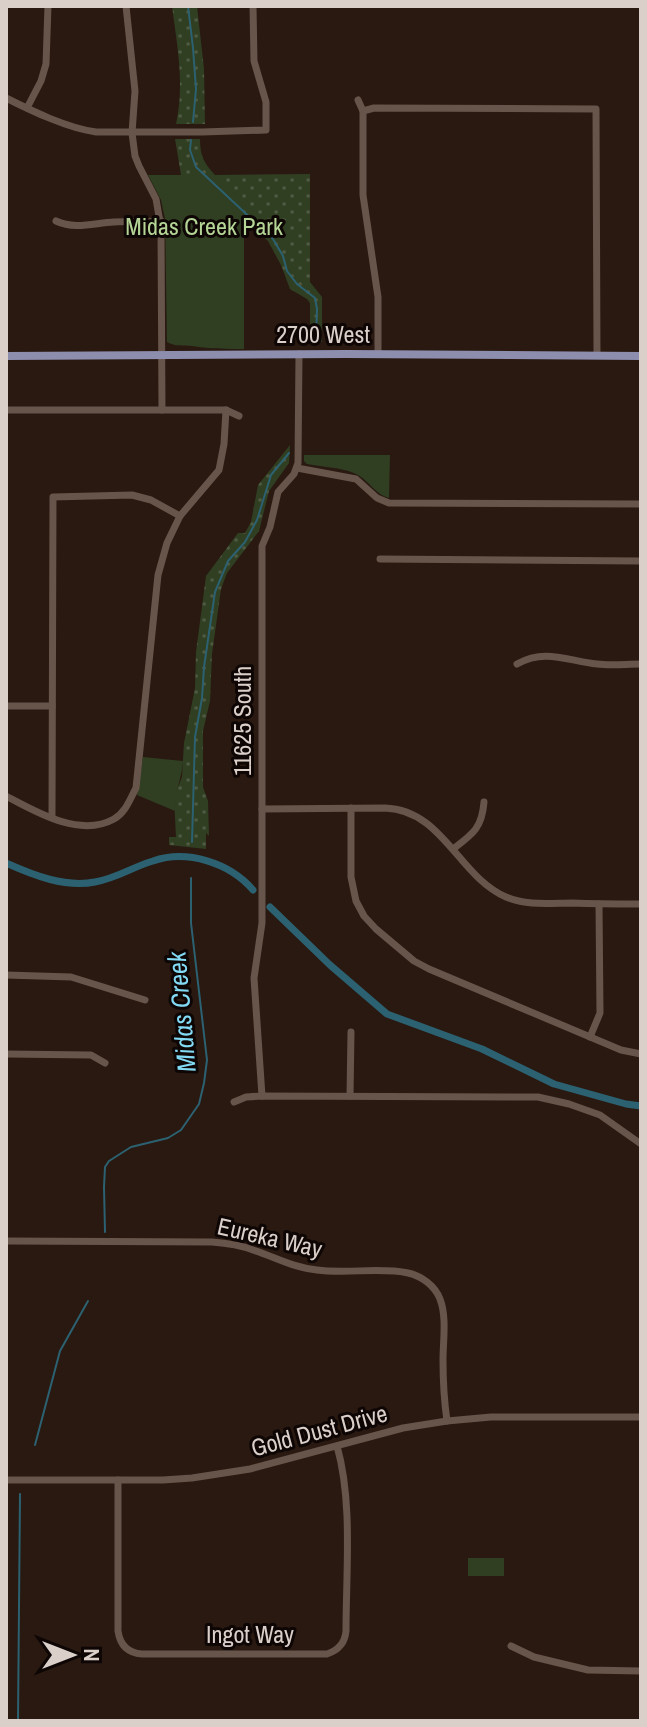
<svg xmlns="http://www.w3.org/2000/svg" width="647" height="1727" viewBox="0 0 647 1727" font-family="'Archivo Narrow',sans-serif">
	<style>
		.grass { fill: url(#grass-dots) }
		.green { fill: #303e22 }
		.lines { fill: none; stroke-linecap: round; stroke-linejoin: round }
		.stream { stroke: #2c6171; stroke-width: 2 }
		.canal { stroke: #2c6171; stroke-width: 7 }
		.minor { stroke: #67544a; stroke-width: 7 }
		.major { stroke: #8d8dae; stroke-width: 8 }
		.labels { text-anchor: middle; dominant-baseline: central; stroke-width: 6; stroke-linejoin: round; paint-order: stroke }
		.park-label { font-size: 24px; fill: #b5d596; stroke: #0d0604 }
		.street-label { font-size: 24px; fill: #dbcfca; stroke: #0d0604 }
		.water-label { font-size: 26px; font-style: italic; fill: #83daf5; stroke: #0d0604 }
	</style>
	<defs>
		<pattern id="grass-dots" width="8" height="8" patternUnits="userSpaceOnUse" patternTransform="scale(2)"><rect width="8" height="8" fill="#303e22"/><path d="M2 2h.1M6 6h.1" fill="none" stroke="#4d5941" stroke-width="1.8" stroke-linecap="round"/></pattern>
	</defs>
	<rect width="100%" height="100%" fill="#291911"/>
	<!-- grass -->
	<g class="grass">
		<path d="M172,6h25l7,63 1,55h-29c9,-39 1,-79 -4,-118z"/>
		<path d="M175,139h25c0,17 4,24 15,36l95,-1v108l12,15v45h-12v-39l-3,-4 -17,-10 -9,-24 -13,-24 -75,-66h-12z"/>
		<path d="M290,445l-1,18 -20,28 -10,40 -32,42 -6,16 -9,65 -2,47 -7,30v56l5,14 1,35 -3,-3v16l-37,-4v-8h7l-2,-40 8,-20 2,-34 11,-55 1,-36 10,-76 32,-43h7l6,-11 7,-37z"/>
	</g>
	<!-- green -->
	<g class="green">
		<path d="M148,175h67l29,25v149c-17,0 -34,0 -52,-3 -9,-1 -17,1 -25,-4l-2,-123 -4,-19z"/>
		<path d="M304,455h86l-1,43c-14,-4 -19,-16 -31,-23 -11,-7 -36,-8 -51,-11l-3,-3z"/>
		<path d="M143,757l40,4c-1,18 -9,32 -8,50l-38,-16z"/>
		<rect x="468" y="1558" width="36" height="18"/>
	</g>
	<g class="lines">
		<!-- stream -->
		<g class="stream">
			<path d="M188,6l5,42 3,41 -3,33"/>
			<path d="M191,140l-1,10 6,17 77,72 10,17 4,15 10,13 18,14 2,11 -1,30"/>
			<path d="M192,842l3,-105 7,-39 2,-31 11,-75 13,-31 17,-19 12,-22 14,-45 18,-22"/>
			<path d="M105,1232l-1,-45 1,-20 4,-6 22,-14 37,-9 13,-8 18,-26 5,-21 3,-23 -16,-137v-45"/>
			<path d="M35,1445l25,-94 28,-50"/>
			<path d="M18,1721l2,-227"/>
		</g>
		<!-- canal -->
		<g class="canal">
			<path d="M6,863c27,12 59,25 89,19 23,-4 37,-15 58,-21 34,-12 77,2 100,29"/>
			<path d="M270,907l60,58 57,49 95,35 72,35 72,20 15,2"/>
		</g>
		<!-- minor -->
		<g class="minor">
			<path d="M126,6l9,85 -3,42 3,23 4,10 17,33 5,29 1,182"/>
			<path d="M6,98c26,13 61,30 90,34h106l64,-2v-28l-12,-41 -1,-55"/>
			<path d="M358,100l5,11v84l15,102v57"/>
			<path d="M27,108l14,-27 5,-17 2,-58"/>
			<path d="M363,111l11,-3 222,1 1,245"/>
			<path d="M56,221c19,9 38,2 58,1 16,-1 31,0 47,-1"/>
			<path d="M6,410h220l13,6"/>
			<path d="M297,468l59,11 21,19 12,5 252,1"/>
			<path d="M380,559l261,2"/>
			<path d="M517,664c28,-16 51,-3 80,0 14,2 29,0 44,0"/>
			<path d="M6,706h46"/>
			<path d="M6,796c30,16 74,42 108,23 12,-7 16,-20 22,-31l22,-213 9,-32 13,-27 39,-46 5,-26 2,-34"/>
			<path d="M351,808v69l5,24 8,15 12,13 38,32 15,8 192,81 20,4"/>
			<path d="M262,809l123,-1c58,2 73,68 121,89 21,9 44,6 67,6 23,1 45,1 68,1"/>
			<path d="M52,817l1,-320 79,-2 19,5 29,16"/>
			<path d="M453,849c20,-15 29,-21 31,-47"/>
			<path d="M6,975l65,2 74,23"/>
			<path d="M590,1037l10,-24 -1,-109"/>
			<path d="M6,1054l85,1 14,8"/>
			<path d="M262,1096l-8,-118 8,-55v-377l8,-19 8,-35 16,-18 4,-11 1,-109"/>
			<path d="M350,1096l1,-64"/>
			<path d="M234,1102l12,-5 16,-1 276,1 31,7 31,11 41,29"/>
			<path d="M6,1241l206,1c14,1 28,3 41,8 22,7 41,18 64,20 29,4 64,-3 91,3 14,3 27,13 32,26 7,18 3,42 3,61 0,20 1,40 4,61"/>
			<path d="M6,1480h157l29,-2 58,-9 153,-41 44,-7 44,-4h150"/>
			<path d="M118,1480v151c2,14 10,22 24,23h185c12,-4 18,-11 19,-23 0,-59 7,-129 -9,-185"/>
			<path d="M511,1646l23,11 54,13 53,1"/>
		</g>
		<!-- major -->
		<path class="major" d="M6,356l340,-2 295,2"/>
	</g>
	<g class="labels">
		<!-- park labels -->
		<g class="park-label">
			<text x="204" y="226">Midas Creek Park</text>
		</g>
		<!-- street labels -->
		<g class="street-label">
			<text x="323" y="334">2700 West</text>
			<text transform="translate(242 721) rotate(-90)">11625 South</text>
			<text transform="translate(270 1237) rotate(13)">Eureka Way</text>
			<text transform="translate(319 1430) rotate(-15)">Gold Dust Drive</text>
			<text x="250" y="1634">Ingot Way</text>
		</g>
		<!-- water labels -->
		<g class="water-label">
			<text transform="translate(181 1012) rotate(-95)">Midas Creek</text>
		</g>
	</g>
	<!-- border -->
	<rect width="647" height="1727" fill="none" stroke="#dbcfca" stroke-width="16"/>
	<!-- north arrow -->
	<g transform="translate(72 1655) rotate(90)" stroke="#0d0604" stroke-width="6" paint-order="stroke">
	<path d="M0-6L14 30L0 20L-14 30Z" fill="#dbcfca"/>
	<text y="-12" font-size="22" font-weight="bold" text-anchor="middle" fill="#dbcfca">N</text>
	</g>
</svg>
